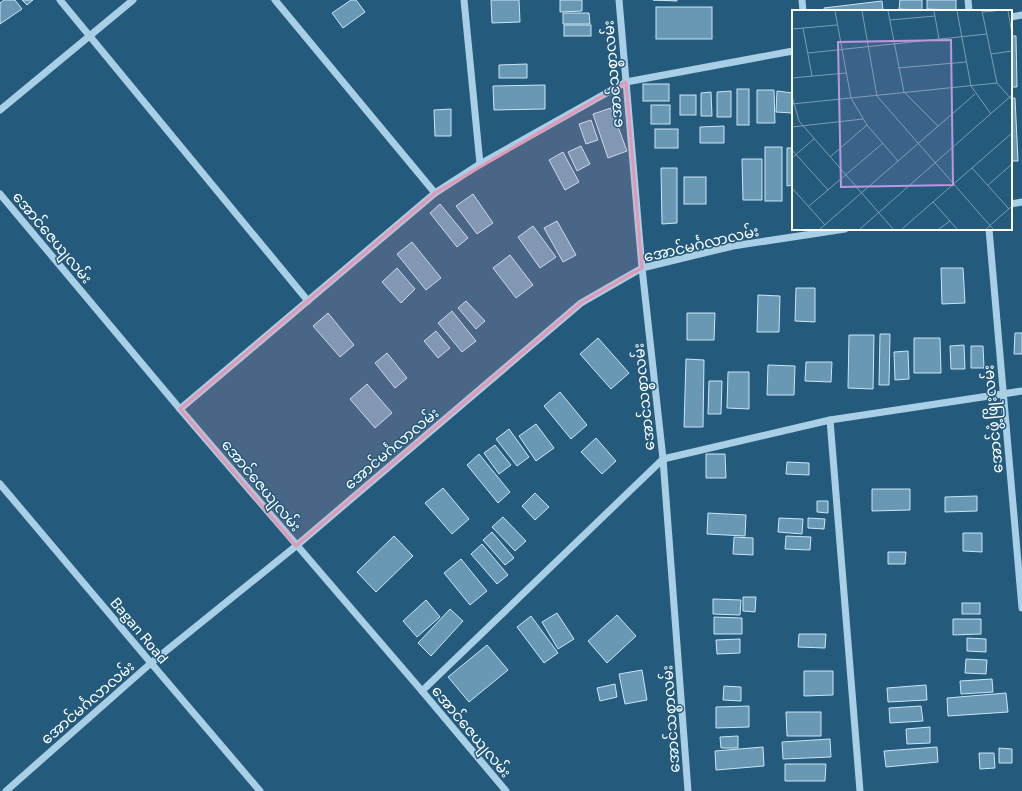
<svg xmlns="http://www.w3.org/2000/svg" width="1022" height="791" viewBox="0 0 1022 791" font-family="'Exo 2','Noto Sans Myanmar',sans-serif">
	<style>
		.building { fill: #6998b4; stroke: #cbe5f4 }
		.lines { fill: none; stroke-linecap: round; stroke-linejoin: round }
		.minor { stroke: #a8cfe5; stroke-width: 7 }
		.marked { fill: #e497b5; fill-opacity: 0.2; stroke: #e497b5; stroke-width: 3; stroke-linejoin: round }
		.labels { text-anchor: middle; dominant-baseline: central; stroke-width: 3; stroke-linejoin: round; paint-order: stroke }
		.street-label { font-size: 15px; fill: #fff; stroke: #245b7c }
		.inset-road { fill: none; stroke: #7c9db0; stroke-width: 1 }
		.view { fill: #bd96df; fill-opacity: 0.15; stroke: #bd96df; stroke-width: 2 }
		.inset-edge { fill: none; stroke: #fff; stroke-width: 2 }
	</style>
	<rect width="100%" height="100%" fill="#245b7c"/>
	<!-- building -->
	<g class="building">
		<path d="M4,0h11l7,9 -22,15v-21z"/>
		<path d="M22,0h11l-6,5z"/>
		<path d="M351,0h5l9,12 -22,16 -11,-15z"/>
		<path d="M491,0h28l1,22 -28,1z"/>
		<path d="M560,0h22v11l-22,1z"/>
		<path d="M653,0h24v1z"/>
		<path d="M900,0h22v10l-23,-1z"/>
		<path d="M927,0h29v10l-29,-1z"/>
		<path d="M882,1l1,10h-59v-3z"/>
		<rect x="656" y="7" width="56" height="32"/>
		<path d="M563,13h26l1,11h-27z"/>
		<rect x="564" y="25" width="27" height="11"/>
		<path d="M1011,36h5l1,51h-6z"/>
		<path d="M527,64v14h-28v-13z"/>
		<rect x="643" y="84" width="26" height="17"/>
		<path d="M545,85v24l-51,1 -1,-24z"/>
		<rect x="737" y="89" width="12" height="36"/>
		<path d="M757,90h17l1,33h-18z"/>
		<path d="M731,91v26h-14v-25z"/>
		<path d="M777,91l16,2 -1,20 -16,-1z"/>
		<path d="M711,92l1,24h-11v-23z"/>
		<rect x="680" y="95" width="16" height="20"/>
		<path d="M1011,98h4l3,63h-7z"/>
		<rect x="651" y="105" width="19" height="19"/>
		<path d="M611,108l16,43 -19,7 -15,-44z"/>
		<path d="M451,109v27h-16l-1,-26z"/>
		<path d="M591,120l7,20 -12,4 -7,-20z"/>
		<path d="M724,126v17h-24v-16z"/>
		<rect x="655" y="129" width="23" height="19"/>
		<path d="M581,146l9,18 -13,7 -9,-19z"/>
		<rect x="765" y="147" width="17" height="54"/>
		<path d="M787,148h6v37l-6,1z"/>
		<path d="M563,152l16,30 -14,8 -16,-30z"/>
		<path d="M742,159h20v41h-19z"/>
		<path d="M661,168h16v55l-15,1z"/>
		<rect x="684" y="177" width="22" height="27"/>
		<path d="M473,194l20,29 -16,11 -21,-28z"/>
		<path d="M440,204l28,34 -11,9 -27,-34z"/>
		<path d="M557,221l19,34 -13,7 -19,-34z"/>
		<path d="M533,226l23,31 -16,11 -22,-31z"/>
		<path d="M412,242l29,36 -15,12 -29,-36z"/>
		<path d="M510,255l23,30 -17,13 -23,-30z"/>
		<path d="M397,268l18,21 -14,14 -19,-21z"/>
		<path d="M941,268h22l2,35 -23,1z"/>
		<path d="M796,288h19v34l-20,-1z"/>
		<path d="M758,295l22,1 -1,36h-22z"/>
		<path d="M466,301l19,20 -9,8 -18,-21z"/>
		<path d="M452,311l24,30 -14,11 -24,-29z"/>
		<path d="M328,313l26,32 -14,12 -27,-31z"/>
		<path d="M687,313h28l-1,27h-27z"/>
		<path d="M436,331l14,17 -12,10 -14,-17z"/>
		<path d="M1015,333h7v21h-8z"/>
		<path d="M880,334h10l-1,51h-10z"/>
		<path d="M849,335h25l-1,54 -25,-1z"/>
		<path d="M598,338l31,35 -18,16 -31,-35z"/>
		<path d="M914,338h26l1,35h-27z"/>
		<path d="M964,345l1,24h-14l-1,-23z"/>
		<path d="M971,346h12l1,22h-13z"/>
		<path d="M908,351l1,28 -14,1 -1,-28z"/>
		<path d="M387,353l20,25 -12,10 -20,-25z"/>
		<path d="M686,359l18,1 -1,67h-19z"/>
		<path d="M806,362h26l-1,20 -26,-1z"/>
		<path d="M768,365l27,1 -1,29h-27z"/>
		<path d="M728,372h21v37l-22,-1z"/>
		<path d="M709,381h13l-1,33h-13z"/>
		<path d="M367,384l25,29 -17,15 -25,-29z"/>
		<path d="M560,392l27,33 -16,14 -27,-33z"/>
		<path d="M536,424l18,24 -18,13 -17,-25z"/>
		<path d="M509,429l20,28 -12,9 -21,-27z"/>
		<path d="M596,438l20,23 -14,13 -21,-22z"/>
		<path d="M495,445l16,20 -12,9 -15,-21z"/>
		<path d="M479,454l31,38 -12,11 -31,-38z"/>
		<path d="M706,454h19l1,24h-20z"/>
		<path d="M787,462l22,1v12l-23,-1z"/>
		<path d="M443,488l26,31 -17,15 -27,-31z"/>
		<path d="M872,489h38v21l-38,1z"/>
		<path d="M535,493l14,14 -14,13 -13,-14z"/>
		<path d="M977,496v15l-32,1v-15z"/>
		<path d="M817,501h11v12l-11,-1z"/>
		<path d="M708,513l38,2 -1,21 -38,-2z"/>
		<path d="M503,517l23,24 -11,10 -23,-24z"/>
		<path d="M779,518l24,1 -1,15 -24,-2z"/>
		<path d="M808,518l17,1 -1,10 -16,-1z"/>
		<path d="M492,532l22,26 -9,7 -22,-25z"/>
		<path d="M963,533h19v19l-19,-1z"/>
		<path d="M394,536l19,20 -37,36 -19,-20z"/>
		<path d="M786,536l25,1 -1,13 -25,-1z"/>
		<path d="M734,537l19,1v17l-20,-1z"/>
		<path d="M482,544l26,31 -11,9 -26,-30z"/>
		<path d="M888,552h18l-1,12h-17z"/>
		<path d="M461,559l26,32 -17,14 -26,-32z"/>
		<path d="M743,597h13l-1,15 -12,-1z"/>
		<path d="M713,599l28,1 -1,15 -27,-1z"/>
		<path d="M426,600l14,17 -23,20 -14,-16z"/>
		<rect x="962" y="603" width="18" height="11"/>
		<path d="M450,609l13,12 -32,35 -13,-13z"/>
		<path d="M557,613l17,26 -16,10 -16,-27z"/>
		<path d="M617,615l19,21 -29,27 -19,-22z"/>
		<path d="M531,616l27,37 -14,10 -27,-36z"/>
		<path d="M714,617l28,1v16h-28z"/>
		<path d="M953,619h28v15l-28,1z"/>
		<path d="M799,634h27l-1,14 -27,-1z"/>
		<path d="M967,638l19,1v13l-19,-1z"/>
		<path d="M740,639v14l-23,1 -1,-14z"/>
		<path d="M487,645l21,25 -39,32 -21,-25z"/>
		<path d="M966,659l21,1 -1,14 -21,-1z"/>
		<path d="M642,670l5,30 -22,4 -6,-30z"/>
		<path d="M804,671h29v24l-29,1z"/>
		<path d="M992,679l1,13 -32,2 -1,-13z"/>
		<path d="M615,684l2,13 -17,4 -3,-13z"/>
		<path d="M926,685l1,15 -39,2 -1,-14z"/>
		<path d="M724,686l17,1v14l-18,-1z"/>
		<path d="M1006,693l2,19 -60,4 -1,-18z"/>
		<path d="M749,706v21l-33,1v-21z"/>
		<path d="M921,706l2,15 -33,2 -1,-15z"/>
		<path d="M786,712h35v24h-34z"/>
		<path d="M930,727v16l-23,1 -1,-15z"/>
		<path d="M738,736v12h-17l-1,-11z"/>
		<path d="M830,739l1,18 -48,2 -1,-17z"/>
		<path d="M763,747l1,19 -48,4 -1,-19z"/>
		<path d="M937,747l1,15 -52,5 -2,-16z"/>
		<path d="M999,748l13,1v14h-13z"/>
		<path d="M979,753h15l1,15 -15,1z"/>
		<path d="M785,764h41l-1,17h-40z"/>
	</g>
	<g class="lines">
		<!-- minor -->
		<g class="minor">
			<path d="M60,0l248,301"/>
			<path d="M275,0l160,193"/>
			<path d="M464,0l16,164"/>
			<path d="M619,0l23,268 21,191 25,332"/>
			<path d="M802,0l1,11"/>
			<path d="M968,0l1,11"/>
			<path d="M1011,17l11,-2"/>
			<path d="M0,110l133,-110"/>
			<path d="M0,194l180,215 242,282 84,100"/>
			<path d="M1011,204l11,-2"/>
			<path d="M989,229l33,379"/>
			<path d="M180,409l255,-216 45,-29 146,-82 167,-31"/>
			<path d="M830,420l30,371"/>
			<path d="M0,484l151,179 109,128"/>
			<path d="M422,691l241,-232 167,-39 192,-29"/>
			<path d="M6,791l145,-128 145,-117 285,-243 61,-35 91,-22 112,-17"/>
		</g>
	</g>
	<!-- marked area -->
	<path class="marked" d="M626,82l16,186 -61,35 -285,243 -116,-137 255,-216z"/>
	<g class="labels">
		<!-- street labels -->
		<g class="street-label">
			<text transform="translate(612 74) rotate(-95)">အောင်သစ္စာလမ်း</text>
			<text transform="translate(53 237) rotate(50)">အောင်ဇေယျလမ်း</text>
			<text transform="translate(701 243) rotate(-13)">အောင်မင်္ဂလာလမ်း</text>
			<text transform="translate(643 397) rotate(-96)">အောင်သစ္စာလမ်း</text>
			<text transform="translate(992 419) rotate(-95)">အောင်ဖွံ့ဖြိုးလမ်း</text>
			<text transform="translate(391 448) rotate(-40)">အောင်မင်္ဂလာလမ်း</text>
			<text transform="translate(262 485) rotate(50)">အောင်ဇေယျလမ်း</text>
			<text transform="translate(140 630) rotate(50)">Bagan Road</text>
			<text transform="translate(87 702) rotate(-41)">အောင်မင်္ဂလာလမ်း</text>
			<text transform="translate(670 719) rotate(-94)">အောင်သစ္စာလမ်း</text>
			<text transform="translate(472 731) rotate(50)">အောင်ဇေယျလမ်း</text>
		</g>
	</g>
	<!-- overview -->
	<g transform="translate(792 10)">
		<rect width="220" height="220" fill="#245b7c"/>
		<path class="inset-road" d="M43,1l16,87 16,27 31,36M70,1l15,85 116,133M96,1l16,81 34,34M142,1l5,28M165,1l14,75 20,28M190,1l15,72 15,17M216,1l4,23M190,2l13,-1M98,10l45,-4M11,18l9,48M0,19l45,-4M16,43l179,-19M199,44l21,-3M106,58l68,-6M0,68l54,-5M0,86l7,25 94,108M0,94l205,-21M0,117l71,-8M0,140l36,40M38,147l37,-32M0,148l23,-20M180,158l37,41M196,175l24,-21M0,178l33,37M141,192l24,27M17,196l74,-63M28,219l155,-135M68,219l152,-134M110,219l110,-96M147,219l11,-8M194,219l26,-23"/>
		<path class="view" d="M159,30l2,145 -112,2 -3,-145z"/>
		<rect width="220" height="220" class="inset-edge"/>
	</g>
</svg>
